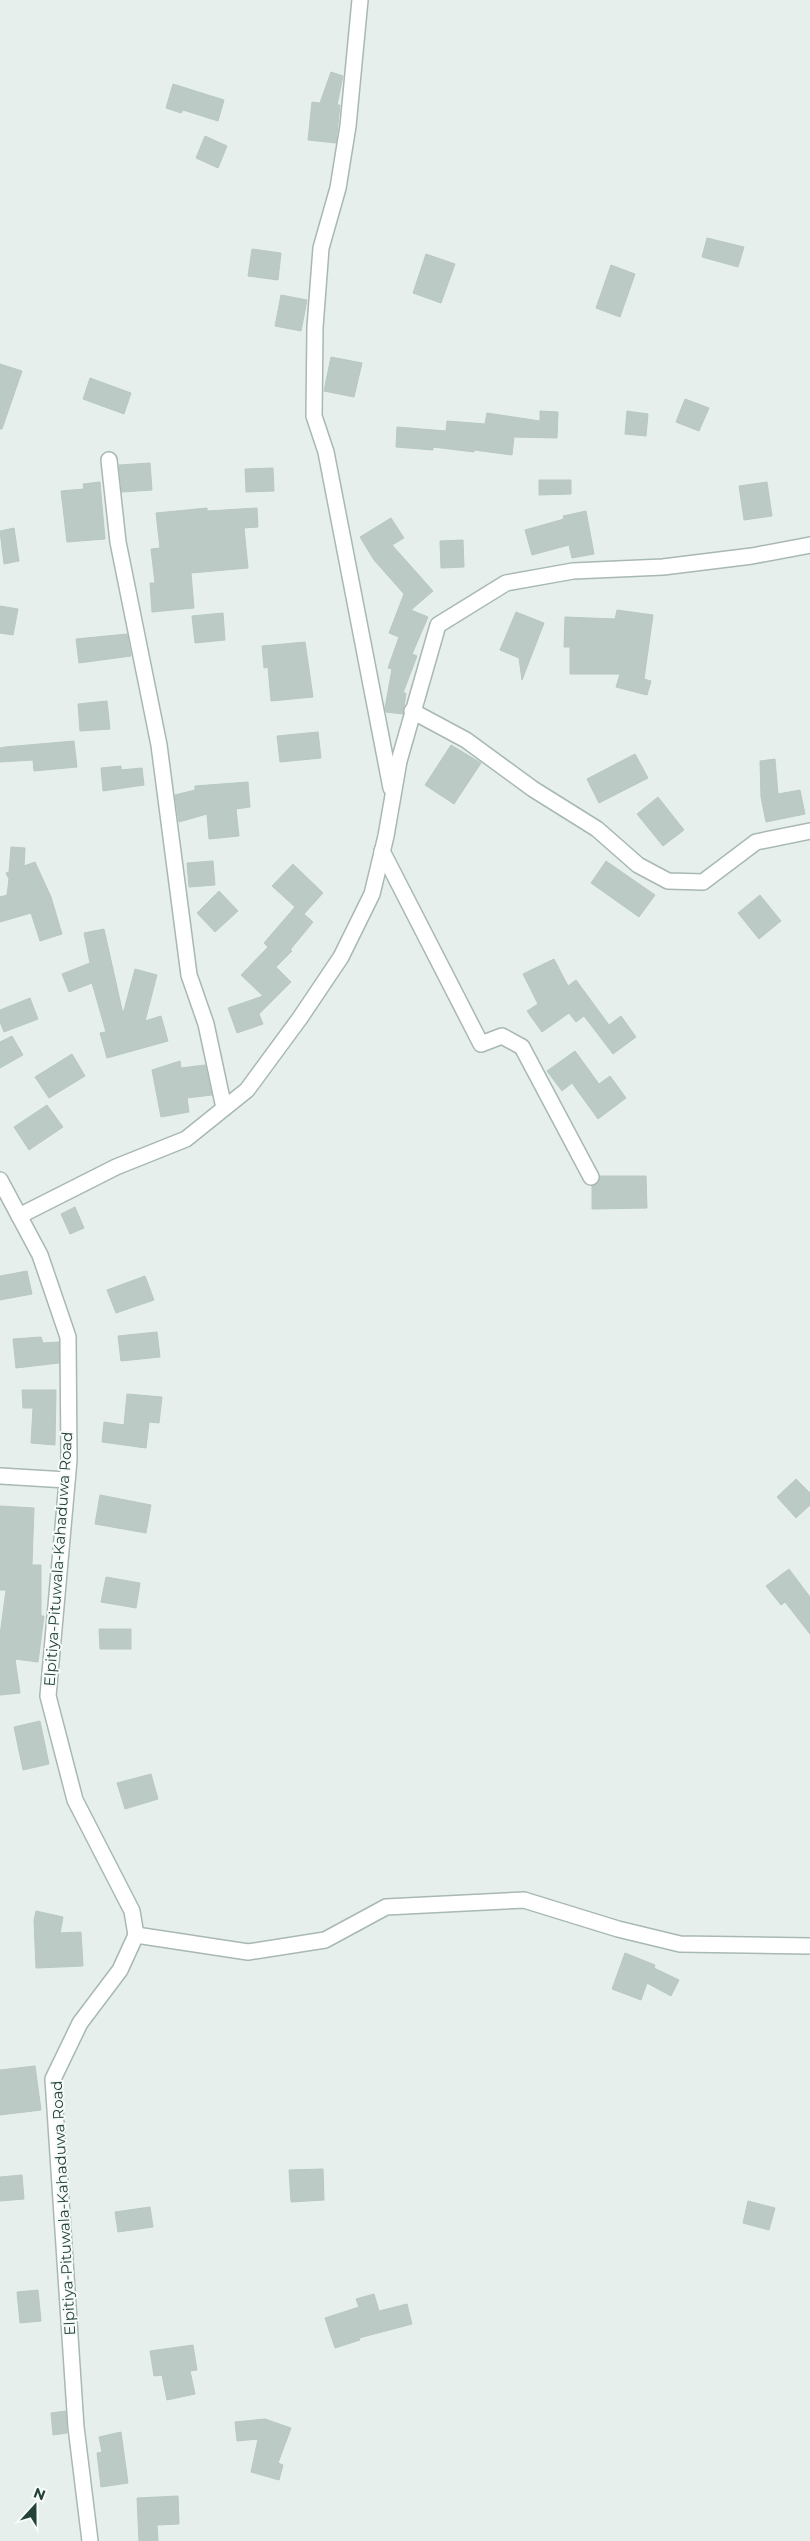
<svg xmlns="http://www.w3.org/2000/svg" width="810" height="2541" viewBox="0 0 810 2541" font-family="Montserrat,sans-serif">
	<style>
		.building { fill: #bbcac4; stroke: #b8c9c2 }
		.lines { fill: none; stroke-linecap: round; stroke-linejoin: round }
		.minor-casing { stroke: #a8b8b2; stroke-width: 18 }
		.tertiary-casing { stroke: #a8b8b2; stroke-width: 18 }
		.minor { stroke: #fff; stroke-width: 15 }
		.tertiary { stroke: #fff; stroke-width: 15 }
		.labels { text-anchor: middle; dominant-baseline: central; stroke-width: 4; stroke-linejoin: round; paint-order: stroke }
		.street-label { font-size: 15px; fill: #24423a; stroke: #f7fbf9 }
	</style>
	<rect width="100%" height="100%" fill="#e6efeb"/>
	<!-- building -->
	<g class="building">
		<path d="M331,72l12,4 -6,29h3l-4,38 -28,-3 4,-38 8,1z"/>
		<path d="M173,84l51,16 -6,21 -35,-11 -2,3 -15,-5z"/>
		<path d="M205,136l22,10 -9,22 -22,-10z"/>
		<path d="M707,238l37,9 -6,20 -36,-10z"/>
		<path d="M252,249l29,4 -3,27 -30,-4z"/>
		<path d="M426,254l29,10 -14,39 -28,-10z"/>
		<path d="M611,265l24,9 -15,43 -24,-9z"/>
		<path d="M281,295l26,5 -6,31 -26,-5z"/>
		<path d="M331,357l31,6 -8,34 -30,-6z"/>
		<path d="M0,364l22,7 -20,58h-2z"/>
		<path d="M90,378l41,15 -7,21 -41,-15z"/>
		<path d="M685,399l24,9 -10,23 -23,-9z"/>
		<path d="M540,411l18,1 -1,26 -43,-1 -2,18 -38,-5v2l-41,-5v3l-37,-3 1,-20 49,4 1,-10 38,3 2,-11 53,8z"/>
		<path d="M627,411l21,3 -2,22 -21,-2z"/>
		<path d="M150,463l2,27 -30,2 -3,-27z"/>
		<path d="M273,468l1,23 -28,1 -1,-23z"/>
		<path d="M539,480h32v14l-32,1z"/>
		<path d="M100,482l5,57 -38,3 -6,-51 23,-2 -1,-5z"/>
		<path d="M767,482l5,34 -28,4 -5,-34z"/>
		<path d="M207,508v3l50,-3 1,19 -14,1 4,40 -57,5 3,35 -42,4 -2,-29h5l-4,-34 9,-1 -4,-35z"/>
		<path d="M586,511l8,43 -22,4 -3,-13 -37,10 -7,-25 39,-11 -1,-3z"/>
		<path d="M391,518l13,20 -12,7 41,46 -22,19 17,7 -16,37 5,2 -14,37h3l-3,21 -17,-2 -1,-4 7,-39 -4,-1 11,-31 -10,-4 15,-39 -30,-34 -14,-23z"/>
		<path d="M14,528l5,33 -15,3 -4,-33z"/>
		<path d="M463,540l1,27 -23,1 -1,-27z"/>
		<path d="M0,606l18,3 -5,26 -13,-2z"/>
		<path d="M617,610l36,5 -9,64 7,2 -4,14 -31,-8 4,-13h-50v-27h-6l1,-30 50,2z"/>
		<path d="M516,612l28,11 -22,57 -3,-22 -19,-8z"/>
		<path d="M223,613l2,27 -30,3 -3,-27z"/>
		<path d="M127,634l4,22 -52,7 -3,-24z"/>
		<path d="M305,642l8,55 -42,4 -3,-34 -4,1 -2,-22z"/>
		<path d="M107,701l3,28 -30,2 -2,-27z"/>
		<path d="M318,732l3,26 -41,4 -3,-26z"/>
		<path d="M74,741l3,26 -43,4 -1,-11 -33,2v-14l5,-1z"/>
		<path d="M451,745l30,18 -27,41 -29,-19z"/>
		<path d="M635,754l13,24 -49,25 -12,-24z"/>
		<path d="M775,759l3,35 22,-4 5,24 -39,8 -5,-25 -1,-36z"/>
		<path d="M121,766v4l21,-2 2,17 -41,6 -2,-23z"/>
		<path d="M248,782l2,25 -14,2 3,27 -30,3 -2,-25 -28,8 -4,-27 20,-5v-4z"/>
		<path d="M658,797l26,33 -21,16 -26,-32z"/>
		<path d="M11,847l14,1 -1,18 11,-4 16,35 11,37 -22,7 -9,-28 -31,9v-25l7,-2 2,-16 -3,-6 3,-1z"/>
		<path d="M213,861l2,24 -26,2 -2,-24z"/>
		<path d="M606,861l49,34 -16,22 -48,-34z"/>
		<path d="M293,864l30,29 -19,21 9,8 -23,28 2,1 -16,16 15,15 -32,32 4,10 -26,9 -9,-25 35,-12 -22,-21 27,-28 -4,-4 31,-36 -23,-21z"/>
		<path d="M219,891l19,20 -23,21 -18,-19z"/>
		<path d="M760,895l21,26 -22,18 -21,-26z"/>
		<path d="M104,929l19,85 12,-45 22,6 -12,46 16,-5 7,25 -61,17 -7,-25 6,-1 -14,-49 -23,9 -7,-18 28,-11 -6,-30z"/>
		<path d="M554,959l14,27 8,-6 33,45 12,-9 15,21 -23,17 -29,-38 -8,6 -7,-9 -27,19 -15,-21 11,-7 -15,-30z"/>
		<path d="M30,998l8,21 -34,13 -4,-10v-12z"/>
		<path d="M12,1036l11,19 -23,13v-26z"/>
		<path d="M575,1051l24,33 11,-8 16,22 -28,21 -26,-36 -10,8 -15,-20z"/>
		<path d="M72,1054l13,22 -36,22 -14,-21z"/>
		<path d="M180,1061l1,7 24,-3 7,30 -25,3 2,14 -28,5 -9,-47z"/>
		<path d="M47,1105l16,22 -34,23 -15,-23z"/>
		<path d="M600,1176h46l1,32 -55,1v-23l7,-4z"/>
		<path d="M75,1207l9,21 -14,6 -9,-20z"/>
		<path d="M27,1271l5,23 -32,6v-24z"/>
		<path d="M145,1276l9,24 -38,13 -9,-23z"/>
		<path d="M157,1332l3,25 -39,4 -3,-25z"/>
		<path d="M41,1337l2,6 16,-1v21l-43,5 -3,-29z"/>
		<path d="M22,1390h34l-1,55 -24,-2 2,-35h-10z"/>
		<path d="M127,1394l35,3 -3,26 -10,-1 -3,26 -44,-6 2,-20 20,3z"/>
		<path d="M796,1479l14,14v12l-14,13 -19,-21z"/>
		<path d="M100,1495l51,10 -5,28 -51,-9z"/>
		<path d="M0,1506l34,2 -2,57h9v51h3l-6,46 -23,-3 5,34 -20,2v-60l6,-45h-6z"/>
		<path d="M789,1569l21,28v37l-25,-32 -4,3 -15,-19z"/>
		<path d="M106,1577l34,6 -4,25 -35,-6z"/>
		<path d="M99,1629h32v20h-31z"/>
		<path d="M40,1721l9,43 -26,6 -9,-43z"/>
		<path d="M151,1774l7,25 -33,10 -8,-26z"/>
		<path d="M36,1911l27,6 -3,16 21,-1 2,34 -47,2 -2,-48z"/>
		<path d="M625,1953l30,12 -1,3 25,12 -8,16 -24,-13 -6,17 -29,-11z"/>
		<path d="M35,2066l6,44 -41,5v-45z"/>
		<path d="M323,2169l1,31 -33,2 -2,-32z"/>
		<path d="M22,2175l2,24 -24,2v-24z"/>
		<path d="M748,2201l27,7 -6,22 -26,-7z"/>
		<path d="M150,2207l3,20 -35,5 -3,-20z"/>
		<path d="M38,2290l3,31 -21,2 -3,-31z"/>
		<path d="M374,2294l5,17 28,-7 5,20 -53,14 1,2 -25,8 -10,-30 34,-11 -3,-8z"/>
		<path d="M193,2345l4,25 -7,1 5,23 -28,6 -5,-25 -8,1 -4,-25z"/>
		<path d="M66,2411l1,22 -14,2 -2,-22z"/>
		<path d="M265,2419l26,9 -13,35 5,2 -4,15 -28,-8 7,-33 -21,2 -2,-19z"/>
		<path d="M121,2432l7,51 -27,4 -4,-34 5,-1 -3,-15z"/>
		<path d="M178,2496l1,28 -22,1 1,16h-19l-2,-43z"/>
	</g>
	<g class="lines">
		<!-- minor casing -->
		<g class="minor-casing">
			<g id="minor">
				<path d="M360,0l-12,126 -10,62 -17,60 -6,79 -1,89 12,36 65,336"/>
				<path d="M109,460l9,82 41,203 30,230 17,49 18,84"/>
				<path d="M412,711l54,29 67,49 64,40 41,36 30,16 35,1 53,-40 54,-11"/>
				<path d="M382,851l99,193 21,-8 20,11 69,130"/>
				<path d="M19,1216l97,-49 70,-28 61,-49 53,-72 41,-61 31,-63 14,-58 13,-75 39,-136 68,-42 67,-12 90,-4 89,-11 58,-11"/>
				<path d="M0,1476l67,4"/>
				<path d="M136,1935l112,17 77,-12 61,-33 138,-7 94,29 62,15 130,2"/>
			</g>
		</g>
		<!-- tertiary casing -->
		<g class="tertiary-casing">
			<path id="tertiary" d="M0,1180l40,75 28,82 1,123 -21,236 27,104 57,111 4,24 -16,35 -40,53 -27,56 23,348 14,114"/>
		</g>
		<!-- minor -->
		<use href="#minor" class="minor"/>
		<!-- tertiary -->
		<use href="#tertiary" class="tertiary"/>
	</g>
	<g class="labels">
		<!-- street labels -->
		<g class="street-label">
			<text transform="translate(58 1559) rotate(-86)">Elpitiya-Pituwala-Kahaduwa Road</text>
			<text transform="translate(63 2208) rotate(-93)">Elpitiya-Pituwala-Kahaduwa Road</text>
		</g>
	</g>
	<!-- north arrow -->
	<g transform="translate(35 2506) rotate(21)" stroke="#f7fbf9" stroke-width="4" paint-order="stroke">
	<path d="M0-4L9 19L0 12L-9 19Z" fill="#24423a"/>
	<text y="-8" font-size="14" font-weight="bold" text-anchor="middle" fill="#24423a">N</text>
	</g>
</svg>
